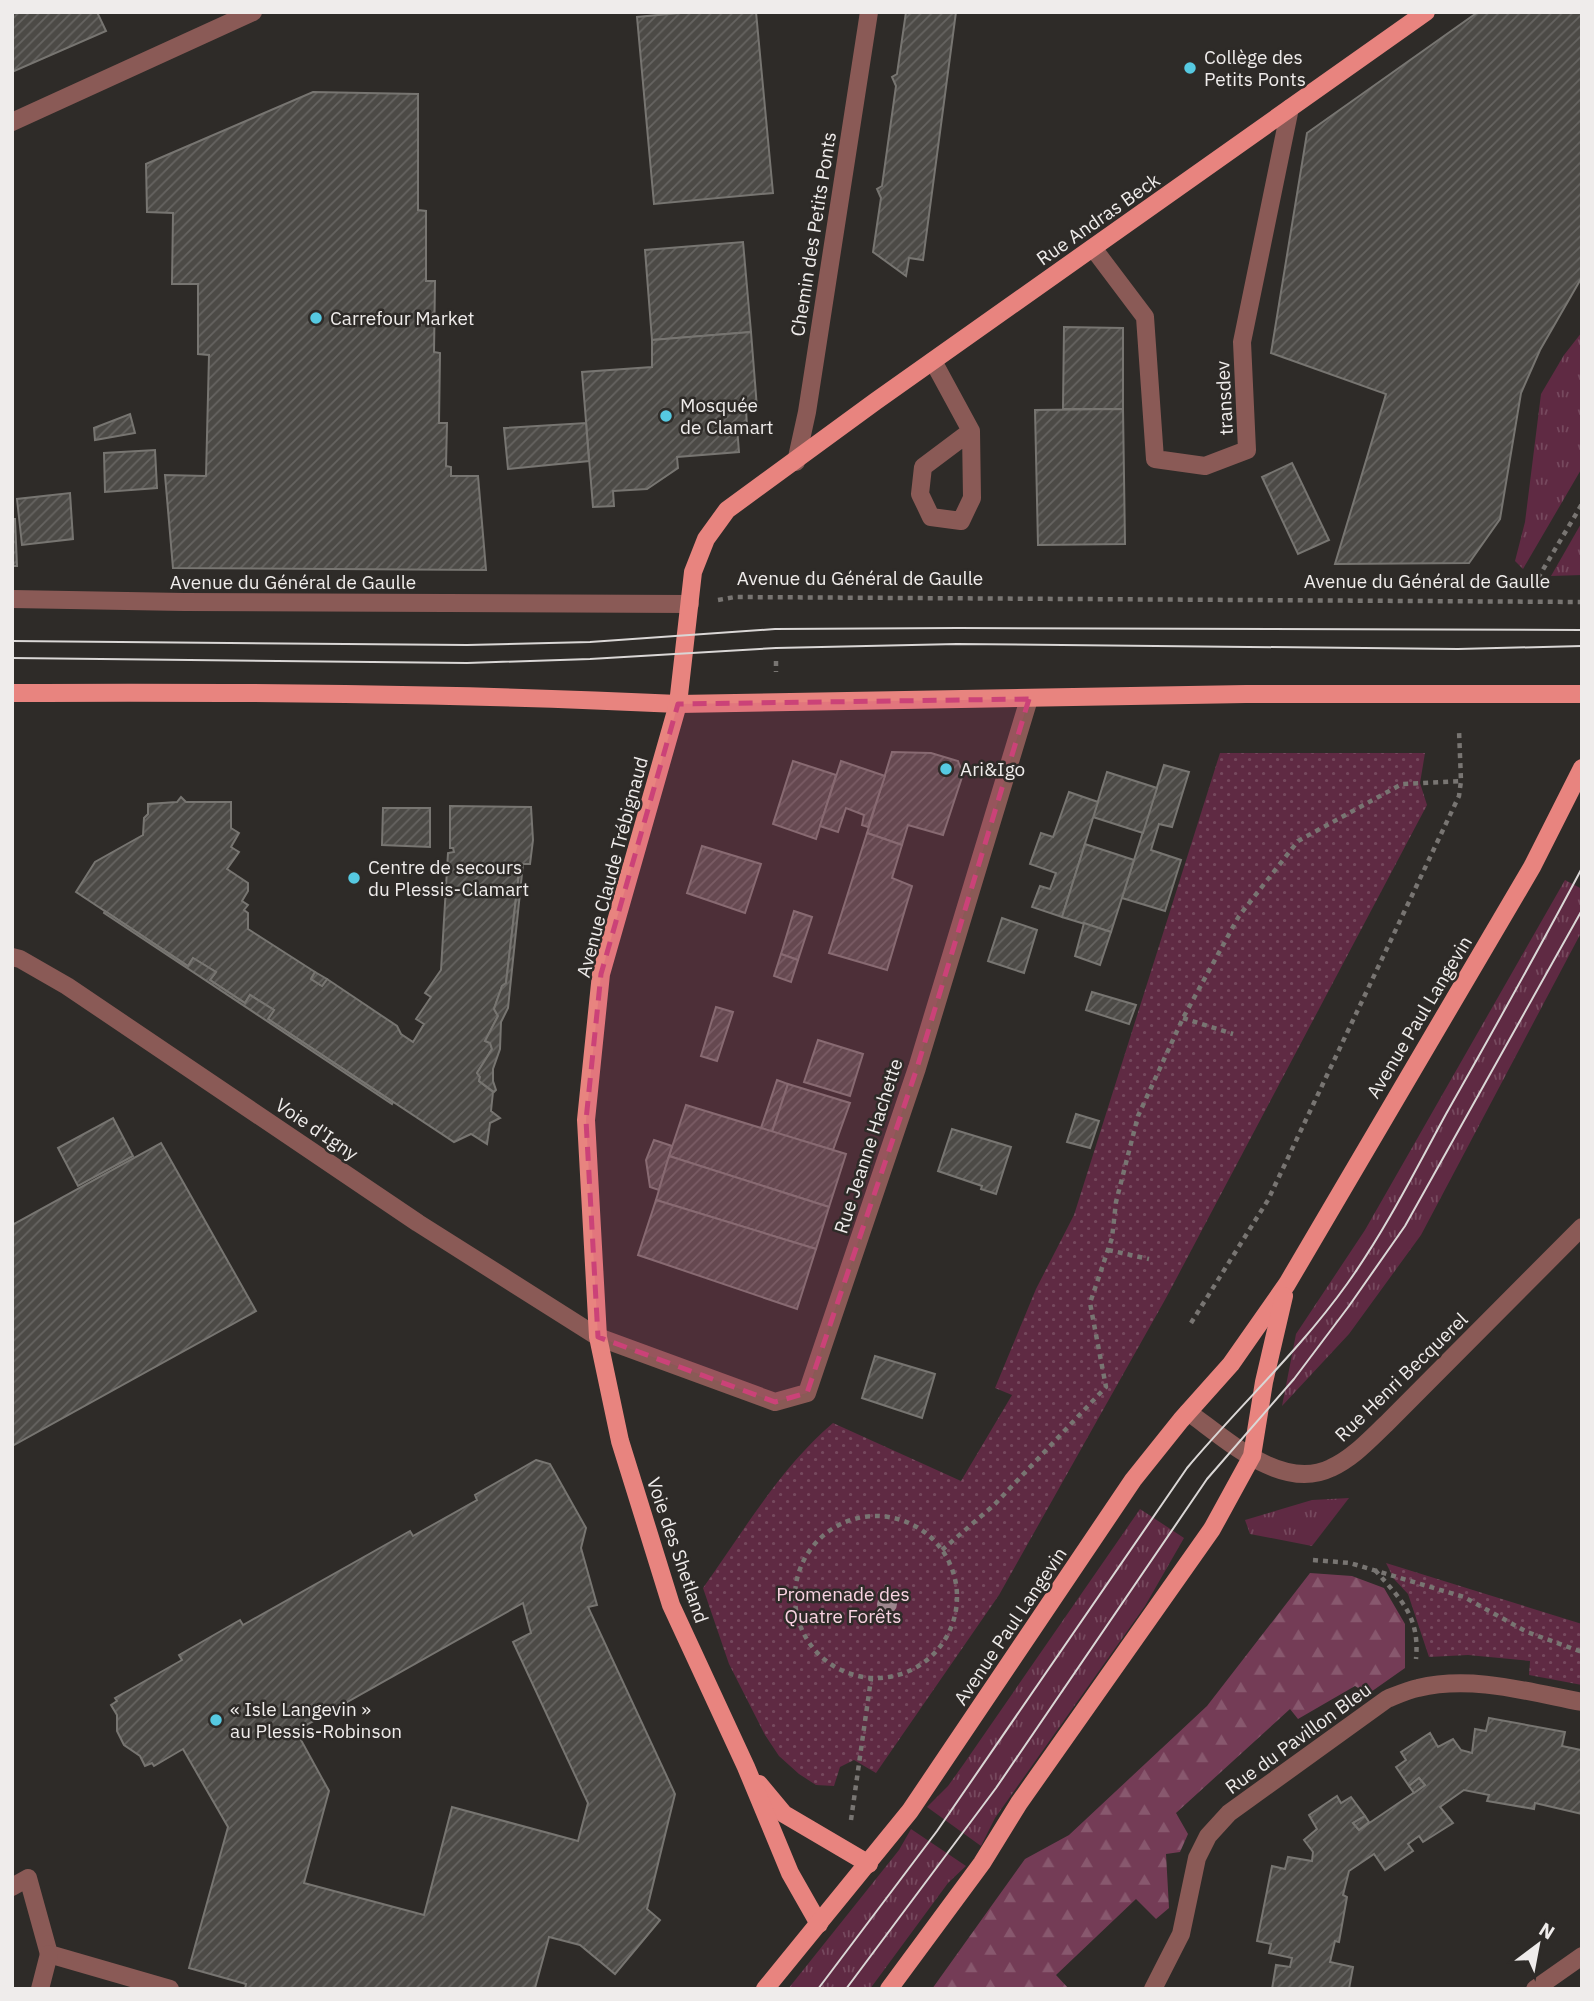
<svg xmlns="http://www.w3.org/2000/svg" width="1594" height="2001" viewBox="0 0 1594 2001" font-family="'IBM Plex Sans',sans-serif">
	<style>
		.grass { fill: url(#grass-tufts) }
		.forest { fill: url(#forest-firs) }
		.park { fill: url(#park-dots) }
		.building { fill: url(#building-hatch); stroke: #777571; stroke-width: 2; fill-rule: evenodd }
		.lines { fill: none; stroke-linecap: round; stroke-linejoin: round }
		.path { stroke: #787572; stroke-width: 4.5; stroke-dasharray: 5 5; stroke-linecap: butt }
		.lane { stroke: #8a5a56; stroke-width: 18 }
		.street { stroke: #8a5a56; stroke-width: 18 }
		.primary { stroke: #e8847f; stroke-width: 18 }
		.tram { stroke: #dad7d6; stroke-width: 2 }
		.tree { fill: #9d878e }
		.marked { fill: #cb4278; fill-opacity: 0.2; stroke: #cb4278; stroke-width: 5; stroke-dasharray: 14 9; stroke-linejoin: round }
		.poi-dot { fill: #56c9e1; stroke: #2e2b28; stroke-width: 2.5 }
		.labels { text-anchor: middle; dominant-baseline: central; stroke-width: 5; stroke-linejoin: round; paint-order: stroke }
		.poi-label { font-size: 19px; fill: #efeceb; stroke: #2e2b28; text-anchor: start }
		.street-label { font-size: 19px; fill: #efeceb; stroke: #2e2b28 }
		.park-label { font-size: 19px; fill: #f8d3e1; stroke: #2e2b28 }
	</style>
	<defs>
		<pattern id="grass-tufts" width="24" height="20" patternUnits="userSpaceOnUse" patternTransform="scale(1.75)"><rect width="24" height="20" fill="#5f2a43"/><path d="M3 7l-1-3M5 7V3M7 7l1-3M15 17l-1-3M17 17v-4M19 17l1-3" fill="none" stroke="#76495e"/></pattern>
		<pattern id="forest-firs" width="22" height="20" patternUnits="userSpaceOnUse" patternTransform="scale(1.75)"><rect width="22" height="20" fill="#743c56"/><path d="M5 1l3.5 6h-7zM16 11l3.5 6h-7z" fill="#88586e"/></pattern>
		<pattern id="park-dots" width="8" height="8" patternUnits="userSpaceOnUse" patternTransform="scale(1.75)"><rect width="8" height="8" fill="#5f2a43"/><path d="M2 2h.1M6 6h.1" fill="none" stroke="#76495e" stroke-width="1.8" stroke-linecap="round"/></pattern>
		<pattern id="building-hatch" width="6" height="6" patternUnits="userSpaceOnUse" patternTransform="scale(1.75)"><rect width="6" height="6" fill="#4c4a46"/><path d="M-1 1l2-2M0 6l6-6M5 7l2-2" fill="none" stroke="#666461"/></pattern>
	</defs>
	<rect width="100%" height="100%" fill="#2e2b28"/>
	<!-- grass -->
	<g class="grass">
		<path d="M1582,332v136l-59,101 -8,-8 10,-39 16,-128 23,-39z"/>
		<path d="M1582,522v53l-31,1z"/>
		<path d="M1565,880l17,9v42l-161,304 -72,99 -67,72 14,-72 69,-104z"/>
		<path d="M1349,1498l-37,48 -62,-12 -5,-14 67,-20z"/>
		<path d="M1140,1509l44,29 -39,68 -150,212 -14,28 -54,-39 21,-21 15,-21z"/>
		<path d="M911,1829l55,37 -18,17 -78,106h-82l111,-139z"/>
	</g>
	<!-- forest -->
	<path class="forest" d="M1310,1573l42,3 32,12 21,36v44l-37,26 -13,-8 -57,33 -8,-10 -114,104 12,21 -8,18 -14,2 3,54 -13,11 -20,-20 -80,76 13,14h-137l93,-130 44,-24 138,-129z"/>
	<!-- park -->
	<g class="park">
		<path d="M1220,753h205l-5,30 7,22 -261,493 -167,297 -123,178 -22,-13 -14,7 -6,19 -18,-1 -17,-11 -20,-18 -14,-21 -36,-71 -26,-76c40,-56 77,-120 130,-165l128,58 51,-86 -17,-7 41,-99 38,-74z"/>
		<path d="M1386,1563l196,61v61l-53,-10 1,-14 -62,-6 -39,2 -21,-63 -14,-15z"/>
	</g>
	<!-- building -->
	<g class="building">
		<path d="M12,12h85l9,19 -94,41z"/>
		<path d="M690,12h66l17,181 -119,11 -17,-187z"/>
		<path d="M906,12h50l-33,248 -14,-2 -3,18 -33,-24 8,-54 -4,-9 5,-3 14,-100 -4,-9 5,-3z"/>
		<path d="M1478,12h104v265l-42,73 -19,43 -21,126 -31,44 -134,1 51,-170 -115,-41 36,-220z"/>
		<path d="M313,92l105,2v116l8,1v70h9l-1,71 6,1 -1,70h8l-1,43 5,1v9h27l8,94 -313,-2 -8,-93 41,1 3,-121 -11,-1v-70h-26l1,-71 -26,-1 -1,-48z"/>
		<path d="M743,242l8,90 -99,8 -7,-90z"/>
		<path d="M1064,327l59,1v81h-60z"/>
		<path d="M751,332l6,76 -11,1 1,17 -10,1 2,25 -62,5 1,11 -31,21 -34,2 1,15 -21,1 -11,-135 70,-5v-27z"/>
		<path d="M1123,409l2,135 -87,1 -3,-135z"/>
		<path d="M130,414l5,19 -40,7 -1,-12z"/>
		<path d="M586,423l3,38 -81,8 -4,-41z"/>
		<path d="M155,450l2,38 -52,4 -1,-39z"/>
		<path d="M1292,463l37,77 -31,14 -36,-77z"/>
		<path d="M70,493l3,46 -51,6 -5,-46z"/>
		<path d="M12,519h3l2,47h-5z"/>
		<path d="M892,752l39,1 27,8 5,13 -20,61 -35,-10 -6,20 -35,-12z"/>
		<path d="M793,761l43,14 -20,64 -43,-15z"/>
		<path d="M841,761l44,15 -17,51 -6,-2 2,-10 -18,-7 -8,24 -18,-6z"/>
		<path d="M1164,765l25,7 -17,55 -13,-3 -8,26 30,10 -16,51 -43,-13z"/>
		<path d="M1107,772l50,16 -14,45 -50,-16z"/>
		<path d="M1069,792l29,10 -36,115 -30,-10 8,-21 10,3 6,-16 -26,-9 11,-31 12,4z"/>
		<path d="M181,797l5,5h45v26l8,5 -8,14 8,5 -12,17 21,14v8l-6,10 6,4 -4,5 4,3v16l67,43 -4,7 11,7 5,-7 70,47 4,8 12,8 11,-18 -8,-5 15,-22 -6,-4 16,-23 7,-117 6,-1 -1,-4h-3v-42l81,1 2,33 -3,24h-10l-14,119 -4,3 -8,23 4,7 -13,25 5,2 2,6 -15,24 3,4 -1,4 14,11 -2,19 9,7 -10,5 -3,21 -16,-10 -17,8 -186,-123 6,-9 -24,-15 -5,8 -35,-23 6,-8 -23,-14 -5,8 -112,-74 19,-30 48,-27 1,-17 4,-4v-10l29,-2z"/>
		<path d="M383,808h47v39l-48,-2z"/>
		<path d="M867,833l35,12 -10,33 20,8 -25,84 -58,-17z"/>
		<path d="M1085,844l49,16 -23,72 -49,-15z"/>
		<path d="M702,846l59,18 -16,49 -58,-20z"/>
		<path d="M520,864h3l-15,144 -7,14 -1,27 -7,20v12l3,9 -2,2 -15,-11 1,-4 -3,-4 15,-24 -2,-6 -5,-2 13,-25 -4,-7 8,-23 4,-3z"/>
		<path d="M105,911l83,55 5,-8 23,14 -6,8 35,23 5,-8 24,15 -6,9 125,83 -1,2 -288,-191z"/>
		<path d="M794,911l18,6 -14,43 -17,-6z"/>
		<path d="M1002,918l35,12 -13,43 -36,-12z"/>
		<path d="M1084,923l27,9 -11,33 -25,-9z"/>
		<path d="M781,954l17,6 -7,22 -17,-6z"/>
		<path d="M315,972l12,7 -5,7 -11,-7z"/>
		<path d="M1092,992l44,13 -7,19 -43,-14z"/>
		<path d="M716,1007l17,5 -16,49 -16,-5z"/>
		<path d="M818,1040l45,14 -13,42 -46,-14z"/>
		<path d="M777,1080l11,4 -16,48 -11,-4z"/>
		<path d="M788,1084l62,19 -17,47 -61,-18z"/>
		<path d="M686,1105l160,49 -17,53 -160,-51z"/>
		<path d="M1076,1114l23,7 -9,27 -23,-6z"/>
		<path d="M113,1118l20,38 -55,30 -20,-38z"/>
		<path d="M952,1129l59,18 -15,47 -15,-5 1,-3 -44,-15z"/>
		<path d="M654,1140l18,6 -13,44 -9,-3 -4,-27z"/>
		<path d="M161,1143l95,168 -244,135v-221z"/>
		<path d="M669,1156l160,51 -13,42 -160,-49z"/>
		<path d="M656,1200l160,49 -19,60 -159,-54z"/>
		<path d="M875,1356l60,18 -13,44 -60,-20z"/>
		<path d="M536,1460l14,4 36,64 -5,20 16,57 -9,2 87,187 -28,115 13,11 -45,54 -35,-29 -31,-8 -14,51 2,1h-292l1,-5 -57,-16 39,-141 -45,-78 -29,17 -2,-3 -7,3 -5,-10 -16,-11 -7,-14v-16l-6,-10 6,-4 -2,-3 67,-38 -3,-5 61,-35 3,5 167,-94 3,5 64,-36 -2,-5zM523,1603l8,30 -18,9 75,161 -10,38 -126,-34 -28,108 -120,-32 25,-92 -33,-60z"/>
		<path d="M1489,1718l76,14 -3,14 19,4 1,-3v67l-47,-11 -1,6 -47,-8 2,-6 -25,-5 -24,17 13,16 -30,19 -4,-6 -11,8 5,7 -28,19 -11,-16 -25,17 -6,24 4,2 -8,45 -4,-1 -5,21 23,5 -4,22h-77l4,-24 14,2 2,-9 -23,-5 2,-9 -14,-3 15,-75 13,3 3,-12 24,4 1,-9 -9,-12 13,-11 -8,-14 28,-19 4,7 10,-6 14,19 -12,7 6,7 66,-45 -6,-7 -10,8 -13,-19 10,-7 -5,-8 29,-19 8,14 15,-8 8,11 11,3 3,-24 11,2z"/>
		<path d="M1419,1778l6,7 -11,8 -5,-7z"/>
		<path d="M1365,1816l4,6 -10,8 -6,-7z"/>
	</g>
	<g class="lines">
		<!-- path -->
		<g class="path">
			<path d="M1538,578l44,-74"/>
			<path d="M718,600l17,-3 847,5"/>
			<path d="M776,661v11"/>
			<path d="M1183,1018l50,16"/>
			<path d="M1108,1250l41,9"/>
			<path d="M1191,1323l77,-123 191,-404 2,-15 -2,-51"/>
			<circle cx="876" cy="1597" r="81"/>
			<path d="M942,1550l52,-45 112,-118 -16,-84 22,-65 4,-36 22,-86 45,-98 56,-102 59,-75 104,-57 59,-3"/>
			<path d="M1313,1560l37,3 114,34 63,35 55,20"/>
			<path d="M1375,1570c26,30 45,46 41,89"/>
			<path d="M851,1820l20,-141"/>
		</g>
		<!-- lane -->
		<g class="lane">
			<path d="M1093,248l52,69 10,142 50,7 42,-16 -5,-108 48,-234"/>
			<path d="M933,361l38,70 1,67 -11,23 -30,-4 -11,-23 3,-27 48,-36"/>
			<path d="M12,1887l16,-9 21,76 121,35"/>
		</g>
		<!-- street -->
		<g class="street">
			<path d="M12,122l241,-110"/>
			<path d="M796,462l11,-50 62,-400"/>
			<path d="M12,599l172,3 506,2"/>
			<path d="M12,957l8,2 47,27 351,237 180,114 177,65 32,-9 110,-325 112,-369"/>
			<path d="M1188,1412c38,27 94,80 143,56 22,-10 38,-28 55,-44l196,-197"/>
			<path d="M40,1989l9,-35"/>
			<path d="M1153,1989l28,-55 16,-76 11,-22 21,-23 158,-114c10,-4 21,-9 31,-11 54,-13 111,4 164,14"/>
			<path d="M1535,1989l47,-33"/>
		</g>
		<!-- primary -->
		<g class="primary">
			<path d="M12,693c222,-1 445,0 666,11l568,-10h336"/>
			<path d="M759,1784l25,30 85,50"/>
			<path d="M819,1924l-29,-51 -44,-106 -75,-162 -51,-164 -22,-104 -12,-217 15,-146 77,-270 15,-132 13,-33 21,-29 149,-109 550,-389"/>
			<path d="M765,1989l145,-178 223,-331 48,-60 50,-56 56,-80 245,-417 50,-99"/>
			<path d="M889,1989l93,-126 37,-60 193,-274 40,-73 12,-74 20,-86"/>
		</g>
		<!-- tram -->
		<g class="tram">
			<path d="M12,641l455,4 123,-3 185,-13 183,-1 624,2"/>
			<path d="M12,658l455,5 123,-4 186,-11 181,-4 501,5 124,-3"/>
			<path d="M818,1989l119,-158 250,-363c52,-62 113,-118 160,-184 38,-53 68,-113 99,-170 46,-81 92,-163 136,-246"/>
			<path d="M846,1989l150,-201 211,-309 87,-100 55,-73 56,-80 177,-316"/>
		</g>
	</g>
	<!-- trees -->
	<circle class="tree" cx="887" cy="1604" r="10"/>
	<!-- marked area -->
	<path class="marked" d="M1029,699l-112,369 -110,325 -32,9 -177,-65 -12,-217 15,-146 77,-270z"/>
	<!-- markers -->
	<g class="poi-dot">
		<circle cx="1190" cy="68" r="7"/>
		<circle cx="316" cy="318" r="7"/>
		<circle cx="666" cy="416" r="7"/>
		<circle cx="946" cy="769" r="7"/>
		<circle cx="354" cy="878" r="7"/>
		<circle cx="216" cy="1720" r="7"/>
	</g>
	<g class="labels">
		<!-- poi labels -->
		<g class="poi-label">
			<text x="1204" y="57">Collège des<tspan x="1204" dy="22">Petits Ponts</tspan></text>
			<text x="330" y="318">Carrefour Market</text>
			<text x="680" y="405">Mosquée<tspan x="680" dy="22">de Clamart</tspan></text>
			<text x="960" y="769">Ari&amp;Igo</text>
			<text x="368" y="867">Centre de secours<tspan x="368" dy="22">du Plessis-Clamart</tspan></text>
			<text x="230" y="1709">« Isle Langevin »<tspan x="230" dy="22">au Plessis-Robinson</tspan></text>
		</g>
		<!-- street labels -->
		<g class="street-label">
			<text transform="translate(1098 219) rotate(-35)">Rue Andras Beck</text>
			<text transform="translate(813 234) rotate(-81)">Chemin des Petits Ponts</text>
			<text transform="translate(1224 398) rotate(-93)">transdev</text>
			<text x="860" y="578">Avenue du Général de Gaulle</text>
			<text x="1427" y="581">Avenue du Général de Gaulle</text>
			<text x="293" y="582">Avenue du Général de Gaulle</text>
			<text transform="translate(612 867) rotate(-75)">Avenue Claude Trébignaud</text>
			<text transform="translate(1419 1017) rotate(-59)">Avenue Paul Langevin</text>
			<text transform="translate(317 1129) rotate(34)">Voie d'Igny</text>
			<text transform="translate(868 1146) rotate(-72)">Rue Jeanne Hachette</text>
			<text transform="translate(1401 1377) rotate(-44)">Rue Henri Becquerel</text>
			<text transform="translate(678 1550) rotate(71)">Voie des Shetland</text>
			<text transform="translate(1010 1626) rotate(-56)">Avenue Paul Langevin</text>
			<text transform="translate(1298 1738) rotate(-36)">Rue du Pavillon Bleu</text>
		</g>
		<!-- park labels -->
		<g class="park-label">
			<text x="843" y="1594">Promenade des<tspan x="843" dy="22">Quatre Forêts</tspan></text>
		</g>
	</g>
	<!-- border -->
	<rect width="1594" height="2001" fill="none" stroke="#efeceb" stroke-width="28"/>
	<!-- north arrow -->
	<g transform="translate(1538 1945) rotate(32)" stroke="#2e2b28" stroke-width="5" paint-order="stroke">
	<path d="M0-5L12 26L0 18L-12 26Z" fill="#efeceb"/>
	<text y="-10" font-size="19" font-weight="bold" text-anchor="middle" fill="#efeceb">N</text>
	</g>
</svg>
